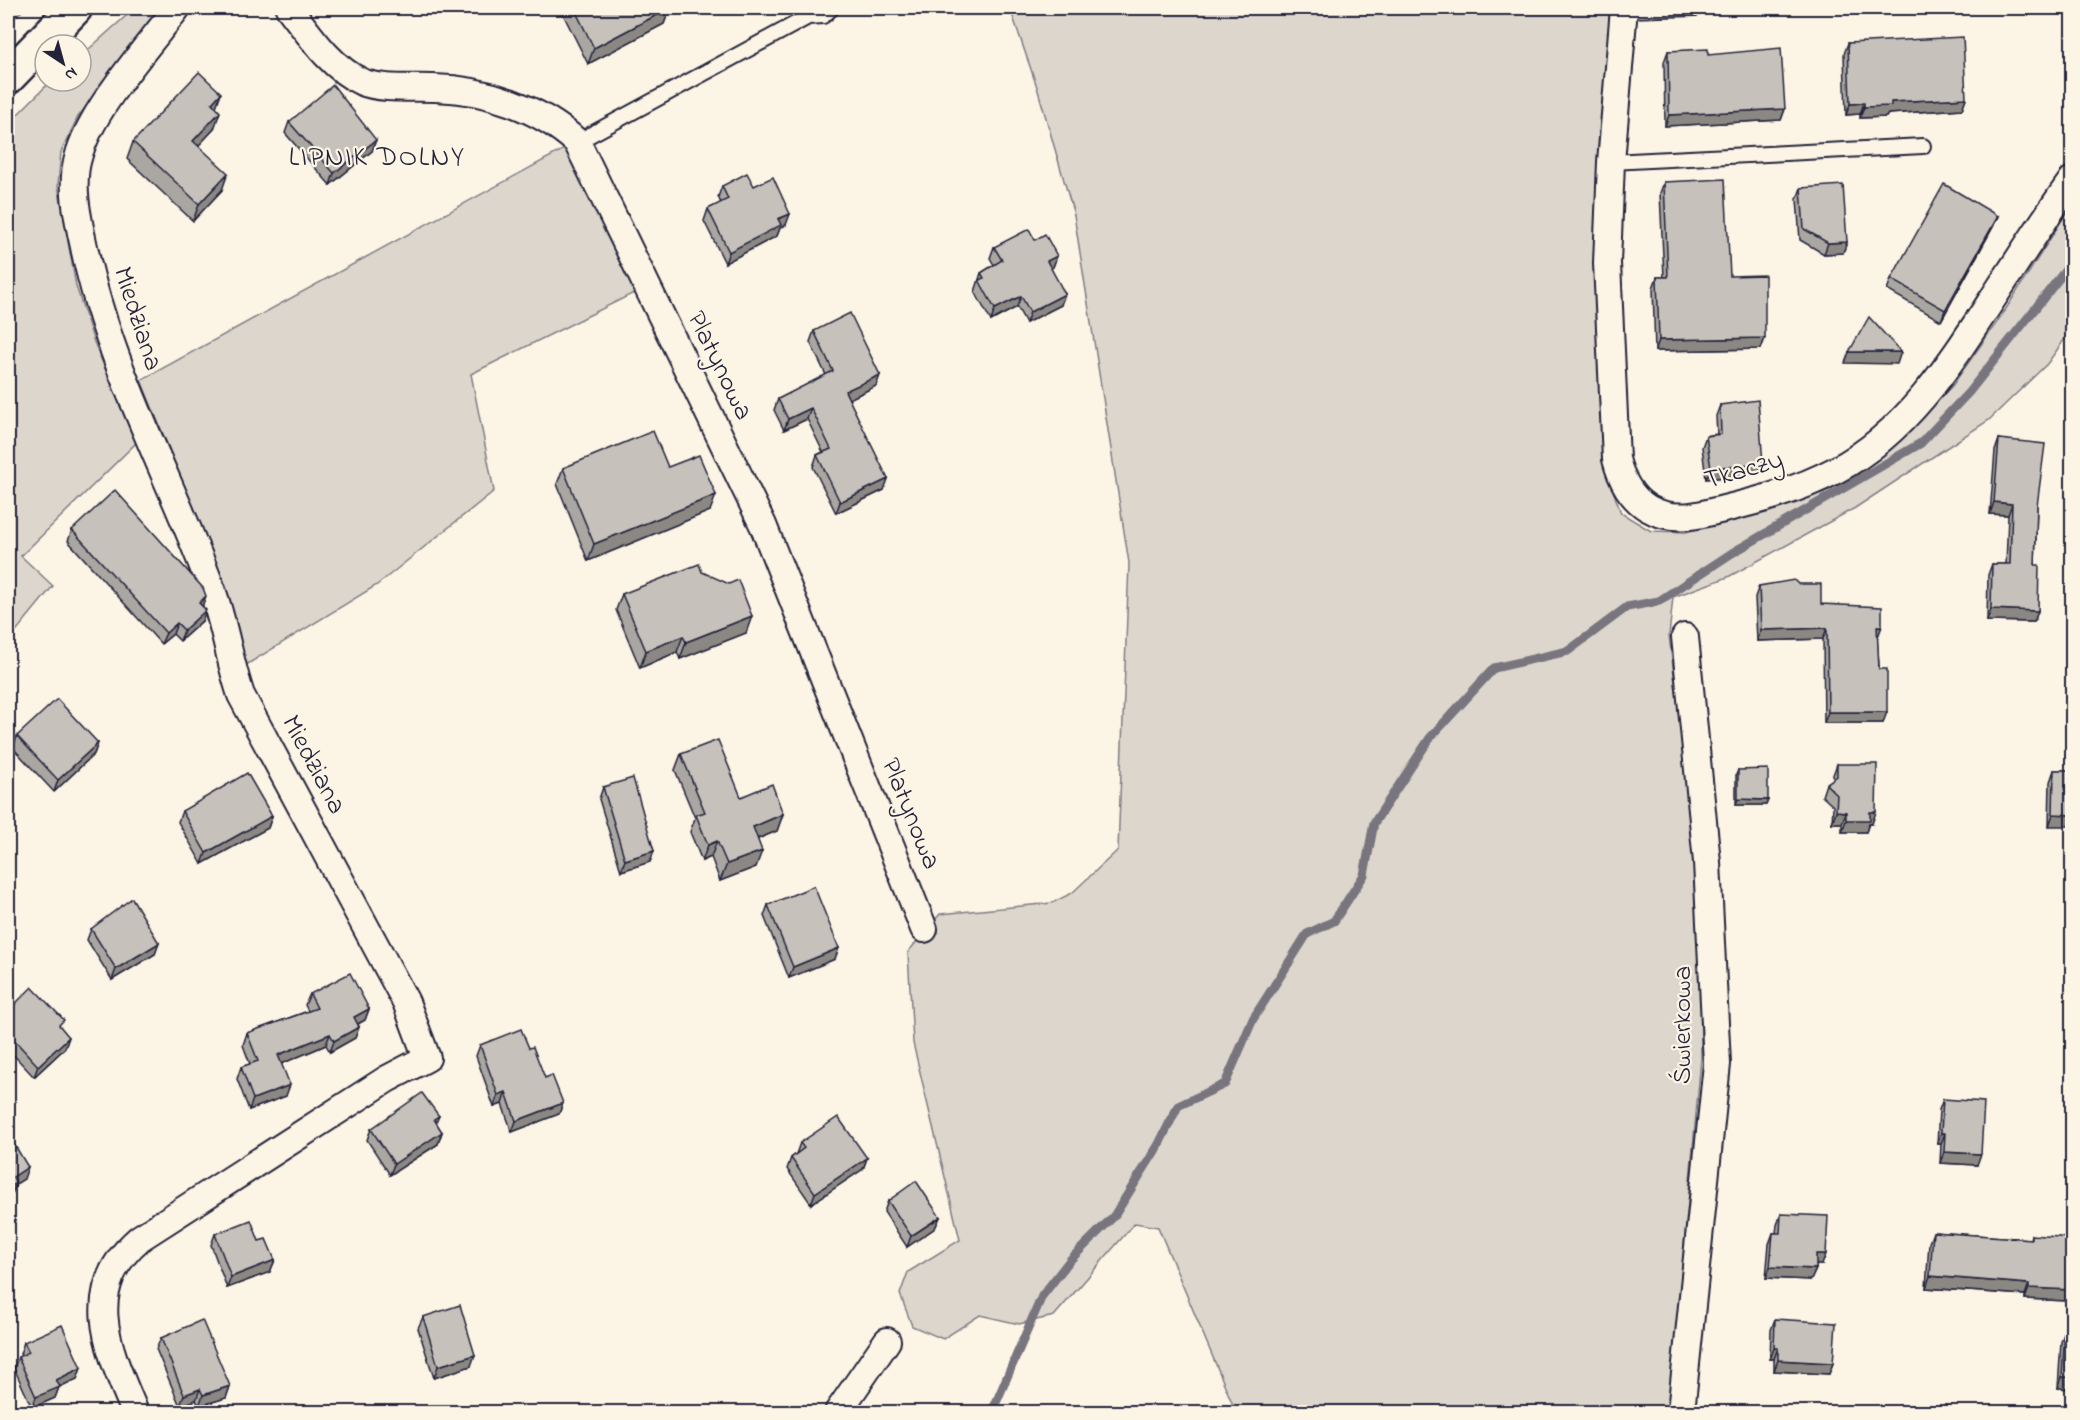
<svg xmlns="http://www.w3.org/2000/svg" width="2080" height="1420" viewBox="0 0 2080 1420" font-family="'Indie Flower',sans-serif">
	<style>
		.green { fill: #dcd6cc; stroke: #7f7c84; stroke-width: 1.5 }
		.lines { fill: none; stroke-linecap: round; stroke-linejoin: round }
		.stream { stroke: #78757e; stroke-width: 9 }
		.lane-casing { stroke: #22223b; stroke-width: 18 }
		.street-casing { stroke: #22223b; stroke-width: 30 }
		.secondary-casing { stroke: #22223b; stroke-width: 38 }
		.lane { stroke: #fcf5e5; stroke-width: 14 }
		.street { stroke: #fcf5e5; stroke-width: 26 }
		.secondary { stroke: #fcf5e5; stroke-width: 33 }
		.wall { fill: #aaa6a1; stroke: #22223b; stroke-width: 1.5 }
		.shaded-wall { fill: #8b8783; stroke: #22223b; stroke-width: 1.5 }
		.building { fill: #c6c1bb; stroke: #22223b; stroke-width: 1.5 }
		.labels { text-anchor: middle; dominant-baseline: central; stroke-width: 4.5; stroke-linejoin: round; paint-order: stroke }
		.street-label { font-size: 27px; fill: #22223b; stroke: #fcf5e5 }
		.neighbourhood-label { font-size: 28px; letter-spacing: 1.5px; fill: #22223b; stroke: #fcf5e5 }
	</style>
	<rect width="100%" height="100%" fill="#fcf5e5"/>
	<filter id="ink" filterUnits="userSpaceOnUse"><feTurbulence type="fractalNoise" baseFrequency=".0167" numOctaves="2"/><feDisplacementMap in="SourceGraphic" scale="12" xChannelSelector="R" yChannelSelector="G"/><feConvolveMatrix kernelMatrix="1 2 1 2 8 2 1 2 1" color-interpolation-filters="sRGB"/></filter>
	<g filter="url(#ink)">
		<!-- green -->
		<g class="green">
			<path d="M8,8h17l-17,16z"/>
			<path d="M135,8h27l-84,109 -17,35 -3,33 18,101 18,56 42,101 -115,113 32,30 -45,55v-517l43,-43h30v-25z"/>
			<path d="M1010,8h600l-11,161 4,263 4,42 14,39 30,18 35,1 107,-29 36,-13 68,-48 55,-56 52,-74 68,-108v125l-25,35 -58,56 -134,88 -127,69 -55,20 -4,39 21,161 10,153 1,109 -32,353h-433l-78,-185 -23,-4 -81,93 -35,8 -39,-9 -37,24 -31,-13 -12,-32 8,-22 52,-32 -47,-197 -5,-91 32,-38 112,-11 20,-10 46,-43 11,-287 -55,-348 -37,-128z"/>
			<path d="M566,148l72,143 -167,83 23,117 -117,94 -131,80 -22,-81 -83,-204z"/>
		</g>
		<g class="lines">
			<!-- stream -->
			<path class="stream" d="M992,1412l50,-116 28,-36 44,-44 44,-70 20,-40 47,-22 28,-65 54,-85 27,-13 30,-46 10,-52 56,-85 64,-70 74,-17 59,-44 32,-6 73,-48 189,-110 48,-51 103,-130"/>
			<!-- lane casing -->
			<g class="lane-casing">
				<g id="lane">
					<path d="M1624,10l72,-2"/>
					<path d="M577,142l231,-125 15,-1 9,-8"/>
					<path d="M1611,162l312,-16"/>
				</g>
			</g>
			<!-- street casing -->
			<g class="street-casing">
				<g id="street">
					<path d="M289,8c20,26 42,60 73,74 20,8 51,5 73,6 50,1 105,20 142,54l186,383 161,404"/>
					<path d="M1624,8l-13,154 -4,101 9,196c12,47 43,66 91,54 46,-11 88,-21 129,-43 74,-39 119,-114 163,-181 24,-37 48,-74 73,-109"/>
					<path d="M135,1412c-26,-62 -56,-122 5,-174l247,-159 40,-21 -21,-56 -165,-307c-12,-35 -16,-70 -29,-105 -42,-114 -103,-222 -128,-343 -6,-28 -14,-61 -6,-89 12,-48 69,-110 99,-150"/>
					<path d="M838,1412l49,-71"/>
					<path d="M1681,1412l36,-348 -10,-202 -22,-225"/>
				</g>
			</g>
			<!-- secondary casing -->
			<g class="secondary-casing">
				<path id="secondary" d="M8,77l67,-69"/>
			</g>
			<!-- lane -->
			<use href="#lane" class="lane"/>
			<!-- street -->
			<use href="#street" class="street"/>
			<!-- secondary -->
			<use href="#secondary" class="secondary"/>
		</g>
		<!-- wall -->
		<g class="wall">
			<path d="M560,8h110l-6,16 -76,40z"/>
			<path d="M1848,43l118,55 -4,11 -74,5 -2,3 -26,1v-4l-14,1 -2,-61z"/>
			<path d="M1668,51l40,4 77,54 -4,11 -116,6 -1,-64z"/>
			<path d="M216,107l-2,22 -16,17 24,44 -29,31 -66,-62 6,-17z"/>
			<path d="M289,122l83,29 -42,34 -45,-52z"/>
			<path d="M1664,182l66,94 35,62 -4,11 -106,2 -2,-63 4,-11h7l-4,-84z"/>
			<path d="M722,186h32l32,39 -6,3 -3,8 -52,27 -21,-42 4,-12 13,-6 -3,-6z"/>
			<path d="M1801,188l46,54 -4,11 -19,1 -24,-14 -3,-41z"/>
			<path d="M1998,216l-5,11 -52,94 -54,-31 4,-11z"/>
			<path d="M1035,240l22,16 -4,11 -2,1 10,37 -35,18 -9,-16 -26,14 -16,-29 6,-19 13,-8 -4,-7 4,-11z"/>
			<path d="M814,331l66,44 -4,11 -27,13 35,91 -48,23 -23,-46 4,-12 6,-3 -16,-33 -23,11 -10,-20 4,-11 48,-24 -16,-33z"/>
			<path d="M1720,405l43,58 -4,11 -53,5 -4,-32 4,-11 11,-2 -1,-18z"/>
			<path d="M1999,439l38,67 -2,59 3,46 -4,11 -47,-1 1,-46 4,-11h14l2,-49 -18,-1 5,-63z"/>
			<path d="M668,467l42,44 -122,50 -31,-77 6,-16z"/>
			<path d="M72,530l130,91 -22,20 -7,-7 -12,10 -93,-103z"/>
			<path d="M702,572l44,61 -66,26 -3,-7 -37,16 -24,-58 6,-16z"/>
			<path d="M1798,584l23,20 61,22 -5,11 6,86h-59l-1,-84 -66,2 -2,-44 4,-11z"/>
			<path d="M17,736l81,7 -4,11 -40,38 -41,-44z"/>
			<path d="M681,754l60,43 42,17 -6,17 -19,8 -2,28 -36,14 -9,-24 -9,4 -12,-29 5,-14 -20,-48z"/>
			<path d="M1837,764l35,60 -3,-1 -3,9h-24v-9h-10l1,-17 -11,-10 4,-12 7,-5v-4z"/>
			<path d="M1738,770l30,30 -2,5h-30v-30z"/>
			<path d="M2054,770h19l-24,56 1,-44z"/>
			<path d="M603,787l51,64 -4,11 -29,9 -22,-72z"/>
			<path d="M182,811l90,5 -4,12 -66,36 -24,-42z"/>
			<path d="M768,905l67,54 -46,19 -25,-62z"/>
			<path d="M91,929l68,14 -4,11 -43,26 -25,-40z"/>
			<path d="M310,994l59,15 -4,11 -7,4 1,3 -4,11 -25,14 -4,-7 -45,19 5,32 -37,14 -12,-31 4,-12 9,-3 -7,-19 4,-12 61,-22 -3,-6z"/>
			<path d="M8,1011l61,26 -4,11 -31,29 -26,-28z"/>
			<path d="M480,1045l49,3 16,30 18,25 -4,11 -47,18 -10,-28 -8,3 -18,-51z"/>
			<path d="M1943,1099l34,66 -37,-2 1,-19h-4l2,-34z"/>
			<path d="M439,1116l-3,7 6,9 -4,12 -48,31 -23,-35 4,-11z"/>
			<path d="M800,1143l67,15 -4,11 -52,35 -24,-35 4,-11 5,-4z"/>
			<path d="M888,1201l52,16 -5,11 -28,19 -23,-35z"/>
			<path d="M1781,1214l41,51h-6v4l-5,11 -45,-2 3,-34 4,-11h3l1,-8z"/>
			<path d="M1933,1232l97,7 1,-4 41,55 -4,11 -43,-2v-4l-99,-7 3,-45z"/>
			<path d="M215,1234l44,7 16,19 -5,12 -43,16 -16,-43z"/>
			<path d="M423,1317l48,49 -37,12 -16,-50z"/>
			<path d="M1775,1319l58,44 -4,11 -55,-3v-12h-4l1,-29z"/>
			<path d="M2065,1331l8,1v57l-15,-1 3,-46z"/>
			<path d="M161,1338l69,48 -4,12 -27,8 -3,-6 -16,6 -24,-57z"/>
			<path d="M24,1342l57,26 -4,11 -18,8 -4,11 -23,10 -18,-40 4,-11 3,-1 -1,-2z"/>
		</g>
		<!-- shaded-wall -->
		<g class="shaded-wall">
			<path d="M670,8l-6,16 -76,40 6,-16z"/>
			<path d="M221,93l-6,17 -3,-7z"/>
			<path d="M1966,98l-4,11 -74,5 -2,3 -26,1 4,-11 27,-5z"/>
			<path d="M1864,103l-4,11 -14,1 4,-11z"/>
			<path d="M1785,109l-4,11 -116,6 4,-11z"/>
			<path d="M220,112l-6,17 -27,29 6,-17z"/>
			<path d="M376,140l-4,11 -42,34 4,-12z"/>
			<path d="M228,173l-6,17 -29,31 6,-17z"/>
			<path d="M790,214l-4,11 -6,3 -3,8 -52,27 4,-11 49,-33z"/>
			<path d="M1998,216l-5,11 -52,94 4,-11z"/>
			<path d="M1847,242l-4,11 -19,1 4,-11z"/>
			<path d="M1057,256l-4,11 -10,6 4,-12z"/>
			<path d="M1065,294l-4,11 -35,18 4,-11z"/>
			<path d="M1021,296l-4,11 -26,14 4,-12z"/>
			<path d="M1765,338l-4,11 -106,2 4,-11z"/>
			<path d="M1849,352h52l-4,12 -52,-1z"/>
			<path d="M880,375l-4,11 -35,17 4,-12z"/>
			<path d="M811,408l-4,11 -23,11 4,-11z"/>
			<path d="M1763,463l-4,11 -53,5 5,-11z"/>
			<path d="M888,479l-4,11 -48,23 4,-11z"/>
			<path d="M716,495l-6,16 -122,50 6,-17z"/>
			<path d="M1994,502l18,2 -4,11 -18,-1z"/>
			<path d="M206,596l-4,11 -3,-4z"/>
			<path d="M1991,609l47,2 -4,11 -47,-1z"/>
			<path d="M206,610l-4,11 -22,20 4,-11z"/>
			<path d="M752,616l-6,17 -66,26 6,-17z"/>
			<path d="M177,623l-4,11 -12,10 5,-11z"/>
			<path d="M1877,626h5l-4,11h-5z"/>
			<path d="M1827,628l-4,11 -66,2 4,-11z"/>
			<path d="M683,636l-6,16 -37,16 6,-17z"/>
			<path d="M1828,712h59l-4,11h-59z"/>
			<path d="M98,743l-4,11 -40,38 4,-12z"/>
			<path d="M1738,799l30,1 -2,5h-30z"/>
			<path d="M1836,811l10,1 -4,11h-10z"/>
			<path d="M1870,812h6l-4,12 -3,-1 -3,9h-24l4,-12z"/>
			<path d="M783,814l-6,17 -30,12 6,-16z"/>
			<path d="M2053,814l20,1v11h-24z"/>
			<path d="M272,816l-4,12 -66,36 4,-11z"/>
			<path d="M717,841l-6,16 -9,4 6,-16z"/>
			<path d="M654,851l-4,11 -29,9 4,-11z"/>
			<path d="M762,851l-6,16 -36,14 7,-17z"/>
			<path d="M159,943l-4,11 -43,26 4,-11z"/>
			<path d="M839,948l-4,11 -46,19 4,-11z"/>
			<path d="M369,1009l-4,11 -15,8 4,-11z"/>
			<path d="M359,1027l-4,11 -25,14 4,-11z"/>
			<path d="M330,1034l-4,11 -52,22 4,-12z"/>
			<path d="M69,1037l-4,11 -31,29 4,-11z"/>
			<path d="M290,1085l-4,11 -37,14 4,-11z"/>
			<path d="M506,1092l-4,12 -8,3 4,-12z"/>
			<path d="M563,1103l-4,11 -47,18 4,-11z"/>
			<path d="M442,1132l-4,12 -48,31 4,-11z"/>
			<path d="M1941,1133h4l-4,11h-4z"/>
			<path d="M1944,1152l37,2 -4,11 -37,-2z"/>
			<path d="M867,1158l-4,11 -52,35 4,-11z"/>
			<path d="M28,1167l-4,12 -8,5 -4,10 -4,3v-9l5,-11z"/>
			<path d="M940,1217l-5,11 -28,19 4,-11z"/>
			<path d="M1816,1254h10l-4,11h-10z"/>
			<path d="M275,1260l-5,12 -43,16 4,-11z"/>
			<path d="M1770,1267l46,2 -5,11 -45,-2z"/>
			<path d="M1930,1276l99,8 -4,11 -99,-7z"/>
			<path d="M2029,1288l43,2 -4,11 -43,-2z"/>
			<path d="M1774,1348h4l-4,11h-4z"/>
			<path d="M475,1355l-4,11 -37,12 4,-12z"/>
			<path d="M1778,1360l55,3 -4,11 -55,-3z"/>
			<path d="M81,1368l-4,11 -18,8 -4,11 -23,10 4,-11 20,-17z"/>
			<path d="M2062,1377h11v12l-15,-1z"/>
			<path d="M230,1386l-4,12 -27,8 4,-11z"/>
			<path d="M200,1389l-4,11 -16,6 4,-11z"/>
		</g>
		<!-- building -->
		<g class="building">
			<path d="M574,8h96l-76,40z"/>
			<path d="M1963,37l3,61 -75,4v4l-27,1v-4l-14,1 -2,-61z"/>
			<path d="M1781,48l4,61 -116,6 -1,-64 40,-2v6z"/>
			<path d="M199,72l22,21 -9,10 8,9 -27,29 35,32 -29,31 -66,-62z"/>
			<path d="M333,85l43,55 -42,33 -45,-51z"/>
			<path d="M747,173l7,13 19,-9 17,37 -12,5 3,6 -52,27 -21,-43 20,-10 -6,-13z"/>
			<path d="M1725,179l5,97 35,-1v63l-106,2 -2,-63h11l-4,-95z"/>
			<path d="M1944,184l54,32 -53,94 -54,-31z"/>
			<path d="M1843,185l4,57 -19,1 -24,-14 -3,-41z"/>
			<path d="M1029,229l6,11 10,-6 12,22 -10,5 18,33 -35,18 -9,-16 -26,13 -16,-29 5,-2 -3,-5 21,-13 -8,-13z"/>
			<path d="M850,313l30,62 -35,16 43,88 -48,23 -23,-47 14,-6 -20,-41 -23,11 -10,-20 55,-28 -19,-40z"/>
			<path d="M1869,317l32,35h-52z"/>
			<path d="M1758,400l5,63 -52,5 -5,-32 15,-2 -1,-29z"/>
			<path d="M653,431l15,36 31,-12 17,40 -122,49 -31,-76z"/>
			<path d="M1999,439l46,5 -8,62 -2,59h4l-1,46 -47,-2 1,-45h18l2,-60 -18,-2z"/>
			<path d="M115,490l88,98 3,8 -7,7 7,7 -22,20 -7,-7 -11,10 -94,-103z"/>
			<path d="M699,564l3,8 27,12 9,-4 14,36 -66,26 -3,-6 -37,15 -24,-57z"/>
			<path d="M1794,580l4,4h23v20l61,3v19h-5l2,43h8v43h-59l-1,-84 -66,2 -2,-44z"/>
			<path d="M57,699l41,44 -40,37 -41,-44z"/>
			<path d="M718,740l23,57 31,-13 11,30 -30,13 9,24 -35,13 -10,-23 -9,4 -12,-30 9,-3 -24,-58z"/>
			<path d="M1837,764h40l-1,48h-6v8h-24v-8l-10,-1 1,-16 -11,-11 11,-8z"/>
			<path d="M1768,769v31l-30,-1v-29z"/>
			<path d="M2054,770h19v45l-20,-1z"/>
			<path d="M247,773l25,43 -66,37 -24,-42z"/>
			<path d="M633,778l21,73 -29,9 -22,-73z"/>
			<path d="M814,886l25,62 -46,19 -25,-62z"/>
			<path d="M132,898l27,45 -43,26 -25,-40z"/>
			<path d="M350,973l19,36 -15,8 5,10 -25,14 -4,-7 -52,21 12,30 -37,14 -12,-32 17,-6 -11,-28 70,-25 -7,-14z"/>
			<path d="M32,987l32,33 -5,5 10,12 -31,29 -30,-33v-22z"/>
			<path d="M521,1029l8,19 4,-1 12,31 7,-3 11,28 -47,18 -10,-29 -8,3 -18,-50z"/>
			<path d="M422,1093l17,23 -5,3 8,13 -48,32 -23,-35z"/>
			<path d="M1943,1099l41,3 -3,52 -37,-2 1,-19h-4z"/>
			<path d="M838,1117l29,41 -52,35 -24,-35 13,-10 -4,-5z"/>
			<path d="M14,1144l14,23 -15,10 3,6 -8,5v-40z"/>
			<path d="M916,1181l24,36 -29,19 -23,-35z"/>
			<path d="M1781,1214l47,2 -2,38h-10v15l-46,-2 3,-34h7z"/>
			<path d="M251,1220l8,21 7,-2 9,21 -44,17 -16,-43z"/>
			<path d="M1933,1232l98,7v-4l42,3 -1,52 -43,-2v-4l-99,-8z"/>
			<path d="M460,1305l15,50 -37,11 -15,-49z"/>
			<path d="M1775,1319l61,4 -3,40 -55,-3v-12h-4z"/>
			<path d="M202,1320l28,66 -27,9 -3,-6 -16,6 -23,-57z"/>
			<path d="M62,1325l19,43 -25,12 4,7 -24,10 -18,-40 11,-5 -5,-10z"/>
			<path d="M2065,1331l8,1v45h-11z"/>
			<path d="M902,1409l6,4h-8z"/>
			<path d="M1748,1411l31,1v1h-31z"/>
		</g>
	</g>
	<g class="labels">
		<!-- street labels -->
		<g class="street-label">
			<text transform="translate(137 319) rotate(72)">Miedziana</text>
			<text transform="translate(719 366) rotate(64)">Platynowa</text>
			<text transform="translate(1744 471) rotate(-16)">Tkaczy</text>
			<text transform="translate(313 765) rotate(62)">Miedziana</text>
			<text transform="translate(910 814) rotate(68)">Platynowa</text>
			<text transform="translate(1683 1025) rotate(-90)">Świerkowa</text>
		</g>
		<!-- neighbourhood labels -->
		<g class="neighbourhood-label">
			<text x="377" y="158">LIPNIK DOLNY</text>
		</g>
	</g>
	<!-- margin -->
	<rect width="2080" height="1420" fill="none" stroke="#fcf5e5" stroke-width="30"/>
	<rect x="15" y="15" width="2050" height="1390" fill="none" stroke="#22223b" stroke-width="2" filter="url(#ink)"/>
	<!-- north arrow -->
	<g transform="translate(63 63) rotate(144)"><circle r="28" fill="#fcf5e5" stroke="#a5a1a1" stroke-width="1.5"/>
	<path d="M0-4.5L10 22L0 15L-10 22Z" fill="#22223b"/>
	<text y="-9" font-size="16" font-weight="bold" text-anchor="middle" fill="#22223b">N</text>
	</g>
</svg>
